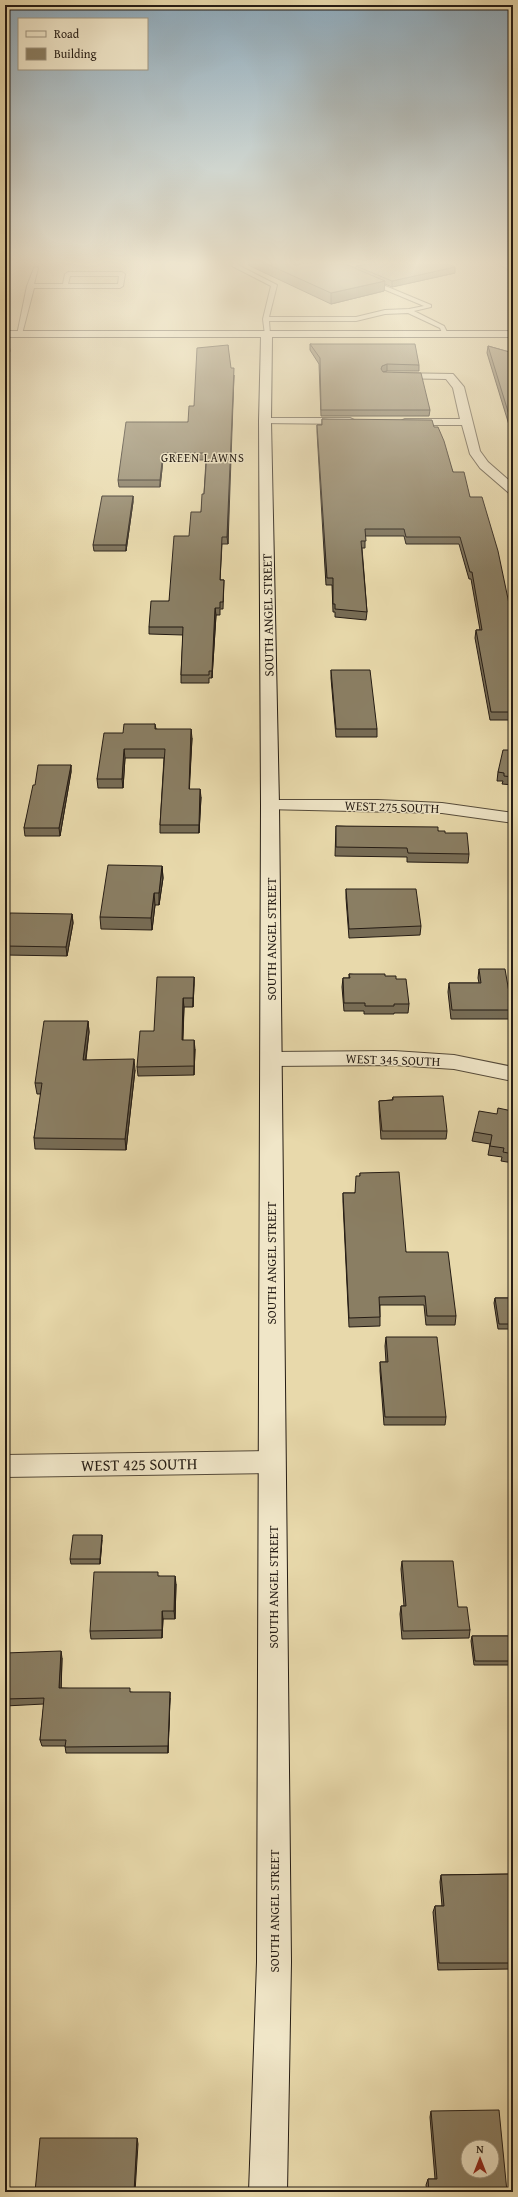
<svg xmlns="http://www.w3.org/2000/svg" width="518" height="2197" viewBox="0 0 518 2197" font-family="'Gentium Book Plus',serif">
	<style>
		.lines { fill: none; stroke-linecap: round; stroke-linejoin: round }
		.service-casing { stroke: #564b3a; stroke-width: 2 }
		.minor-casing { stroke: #564b3a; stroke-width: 2 }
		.tertiary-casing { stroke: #564b3a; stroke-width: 2 }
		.secondary-casing { stroke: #251c14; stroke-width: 2 }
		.service { fill: #f0e6c8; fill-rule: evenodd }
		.minor { fill: #f0e6c8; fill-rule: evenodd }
		.tertiary { fill: #f0e6c8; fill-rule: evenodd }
		.secondary { fill: #f0e6c8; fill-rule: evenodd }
		.wall { fill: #776c55; stroke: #251c14 }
		.shaded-wall { fill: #615845; stroke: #251c14 }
		.building { fill: #8a7e63; stroke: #251c14; fill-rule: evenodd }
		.labels { text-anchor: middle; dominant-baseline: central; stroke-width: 3; stroke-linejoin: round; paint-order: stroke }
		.far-neighbourhood-label { font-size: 12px; letter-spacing: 1px; fill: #251c14; stroke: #f0e6c8 }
		.street-label { font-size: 13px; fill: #251c14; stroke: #f0e6c8 }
		.near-street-label { font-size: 16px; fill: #251c14; stroke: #f0e6c8 }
	</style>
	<rect width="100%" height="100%" fill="#e8d9ab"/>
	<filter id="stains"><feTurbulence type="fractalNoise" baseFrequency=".005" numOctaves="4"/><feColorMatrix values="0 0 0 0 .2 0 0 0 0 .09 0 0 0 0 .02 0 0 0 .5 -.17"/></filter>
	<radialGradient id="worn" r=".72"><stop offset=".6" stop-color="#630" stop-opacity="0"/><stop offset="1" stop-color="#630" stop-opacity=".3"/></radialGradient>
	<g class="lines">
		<!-- service casing -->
		<g class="service-casing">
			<g id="service">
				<path d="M233,264h6l-1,1 39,20 -8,32h87l29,-7 24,-1 15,-3 -55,-23 2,-3 60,25v2l-17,4 30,15 4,8 -5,1 -3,-7 -32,-15 -23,1 -29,7h-87l1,13 -5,1 -2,-16 8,-33 -39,-20z"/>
				<path d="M36,267l2,1 -4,16h29l2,-10 3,-2h54l3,2 -2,12 -3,2h-86l-12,46 -5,1 10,-49 7,-18zM70,276h49l-1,8h-50z"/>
			</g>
		</g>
		<!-- minor casing -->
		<g class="minor-casing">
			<g id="minor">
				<path d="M394,373l59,1 11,13 16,64 8,11 25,22v10l-4,-1 -29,-25 -10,-14 -8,-29h-57l-6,-3 6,-3h55l-7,-31 -7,-9 -56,-1 -2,-2z"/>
				<path d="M265,418h85l6,3 -6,3 -89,-1 -2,-2z"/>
				<path d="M270,800h108l64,3 71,10v10l-71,-10 -178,-4 -2,-4 2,-4z"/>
				<path d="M394,1051l60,4 59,12v14l-59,-12 -60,-4 -123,1 -7,-2 -3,-5 3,-5 7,-2z"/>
				<path d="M272,1451l9,3 4,8 -4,8 -9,3 -267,4v-22z"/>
			</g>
		</g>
		<!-- tertiary casing -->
		<g class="tertiary-casing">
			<path id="tertiary" d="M499,264l14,1v7z"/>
		</g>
		<!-- secondary casing -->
		<g class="secondary-casing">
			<path id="secondary" d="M5,331h508v6h-241l-1,84 8,384 12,1157 -4,230h-38l8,-230 4,-1157 -2,-384 2,-84h-256z"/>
		</g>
		<!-- service -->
		<use href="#service" class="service"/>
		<!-- minor -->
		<use href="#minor" class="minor"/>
		<!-- tertiary -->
		<use href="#tertiary" class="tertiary"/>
		<!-- secondary -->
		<use href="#secondary" class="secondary"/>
	</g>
	<!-- wall -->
	<g class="wall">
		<path d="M248,264h97l11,4v-2l99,7 -63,14 -7,-3 -1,7 -53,13 -83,-39z"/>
		<path d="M310,344l109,21v6h-32l-4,1 47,38 -1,6h-108l-2,-52 -9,-14z"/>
		<path d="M228,345v199h-6l-2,36h4l-1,29h-3v6h-4l-4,63h-3v5h-28v-8l2,-40 -34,-1v-7l20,-26 32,-89 3,-18 2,-34h-43l-3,27h-41l-1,-7 70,-58 6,-16z"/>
		<path d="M488,346l25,7v85l-26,-85z"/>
		<path d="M322,419l112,8 19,45 17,25 42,121h1v102h-23l-15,-82 1,-8h4l-9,-51h-2l-10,-35h-53l-2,-8h-39v12h-3l5,64 -1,8 -31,-3v-5h-2l-1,-27h-6l-9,-153v-7h5z"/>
		<path d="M133,496v6l-7,49h-32l-1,-6z"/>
		<path d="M331,670l46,59v8h-41l-5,-59z"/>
		<path d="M155,724l1,5 36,9 -3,51 12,8 -2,36h-39v-8l4,-67h-39l-2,30h-25l-1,-9 26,-46z"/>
		<path d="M513,750v35l-11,-1 1,-3h-6l1,-9z"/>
		<path d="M71,765v7l-11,64h-35l-1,-8 11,-43z"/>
		<path d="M336,826l102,5 7,2 24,21 -1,9 -61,-1v-5l-72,-1z"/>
		<path d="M162,866l1,12 -4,27h-4l-3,25 -51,-1 -1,-12z"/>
		<path d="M346,889l75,37 -1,9 -71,3 -3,-40z"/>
		<path d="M72,914l1,9 -6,33 -62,-1v-19z"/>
		<path d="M479,969l33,41 -1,9h-60l-3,-27 1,-9h30l-1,-5z"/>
		<path d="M349,974l47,5 13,25 -1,9h-14v1h-30v-3h-20l-2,-24 1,-9h6z"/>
		<path d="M194,977v8l-1,22h-9l-1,33 12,9 -1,26 -56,1 -1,-9 17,-36z"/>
		<path d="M88,1021l1,11 -3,28 49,10 -9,80 -91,-1 -1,-11 7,-44h-4l-2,-11z"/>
		<path d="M393,1097l54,34 -1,8h-65l-2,-30v-8l13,-1z"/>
		<path d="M513,1107v56l-12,-2 1,-4 -14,-2 2,-11 -18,-3 2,-9 23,-18 15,-3z"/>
		<path d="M360,1173l46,79 50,64 -1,9h-29l-2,-20h-44v21l-31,1 -6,-125v-9h12l5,-17z"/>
		<path d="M495,1298h18v31h-15l-4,-26z"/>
		<path d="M386,1337l60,80 -1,8h-61l-4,-54v-9h6l-1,-16z"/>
		<path d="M102,1540l-2,24h-29l-1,-5z"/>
		<path d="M402,1561l56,46 12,23 -1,8 -67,1 -2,-25 1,-8h3l-3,-37z"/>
		<path d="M159,1576l17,8 -1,35h-12l-1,19 -71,1 -1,-8z"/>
		<path d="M472,1636h41v29h-39l-3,-24z"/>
		<path d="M5,1653l57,5 -1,30 69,4 40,6 -2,55h-102l-1,-7h-23l-2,-6 4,-36 -39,2z"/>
		<path d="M513,1874v95l-75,1 -5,-58 2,-6h7l-2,-24 1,-7z"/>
		<path d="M431,2111l76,81h-80l-1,-7 2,-6h7l-5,-62z"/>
	</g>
	<!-- shaded-wall -->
	<g class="shaded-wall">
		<path d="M455,267v6l-63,14v-6z"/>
		<path d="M385,281l-1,10 -53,13v-11z"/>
		<path d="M9,345l1,6 -5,13v-8z"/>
		<path d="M387,364v7l-5,1 -1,-3 1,-3z"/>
		<path d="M234,375l-6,169 -1,-7z"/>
		<path d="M163,453v7l-3,27v-7z"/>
		<path d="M133,496v6l-7,49v-6z"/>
		<path d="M215,608l1,7 -4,63v-7z"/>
		<path d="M191,729l1,9 -3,59v-8z"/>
		<path d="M124,749l1,9 -2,30 -1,-9z"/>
		<path d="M71,765v7l-11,64 -1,-8z"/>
		<path d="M200,789l1,8 -2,36v-8z"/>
		<path d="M162,866l1,12 -4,27v-12z"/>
		<path d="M154,893l1,12 -3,25 -1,-12z"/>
		<path d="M72,914l1,9 -6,33 -1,-9z"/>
		<path d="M194,977v8l-1,22v-9z"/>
		<path d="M183,998l1,9 -2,42v-9z"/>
		<path d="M88,1021l1,11 -5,39 -1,-11z"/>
		<path d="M194,1040l1,9 -1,26z"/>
		<path d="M134,1059l1,11 -9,80 -1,-11z"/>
		<path d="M102,1535v5l-2,24v-5z"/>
		<path d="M175,1576l1,8 -1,35 -1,-8z"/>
		<path d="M162,1611l1,8 -1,19z"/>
		<path d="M61,1651l1,7 -1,37 -2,-7z"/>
		<path d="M170,1692v6l-2,55v-7z"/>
		<path d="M137,2138l1,6 -3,48h-1z"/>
	</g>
	<!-- building -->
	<g class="building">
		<path d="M267,264h78l40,17 -54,12z"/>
		<path d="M368,264h80l7,3 -63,14 -36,-15z"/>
		<path d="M310,344h105l4,21 -32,-1 -5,2 -1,3 2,3 38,1 9,37h-109l-1,-52z"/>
		<path d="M5,345h4l-4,11z"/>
		<path d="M228,345l3,23h3l-7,169h-5l-2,43h4l-1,22h-3v6h-5l-3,63h-3v4h-28l2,-48h-34l2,-26h18l5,-65h15l2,-24h10l1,-18h2l3,-41h-44l-3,27h-42l8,-58h62l1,-16h5l3,-58z"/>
		<path d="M488,346l25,7v75z"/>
		<path d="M322,419l110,1 2,7h4l6,14 9,31h11l6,25h12l16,54 14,67h1v94h-22l-15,-82h6l-10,-58h-2l-10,-35h-54l-2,-8h-39l1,12h-5l6,71 -32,-3v-5h-2v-26h-6l-10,-153h5z"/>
		<path d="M102,496h31l-7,49h-33z"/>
		<path d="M331,670h39l7,59h-41z"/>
		<path d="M124,724h31v5h36l-2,60h11l-1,36h-39l5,-76h-41l-2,30h-25l7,-46h19z"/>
		<path d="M503,750h10v27l-9,-1v-3l-6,-1z"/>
		<path d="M38,765h33l-12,63h-35l9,-43h2z"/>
		<path d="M336,826l102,1v4h7v2h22l2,21 -61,-1 -1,-5 -71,-1z"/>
		<path d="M108,865l54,1 -3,27h-5l-3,25 -51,-1z"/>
		<path d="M346,889h70l5,37 -72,3z"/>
		<path d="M10,913l62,1 -6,33 -61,-1v-10z"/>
		<path d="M479,969h26l7,41h-60l-3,-27h32z"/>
		<path d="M349,974h36v2h11v3h10l3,25h-15v2h-29v-3h-21l-1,-25h7z"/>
		<path d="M157,977h37l-1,21h-10l-1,42h12v26l-57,1 3,-36h14z"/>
		<path d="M44,1021h44l-5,39 51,-1 -9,80 -91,-1 8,-55h-7z"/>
		<path d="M443,1096l4,35h-65l-3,-30 14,-1v-3z"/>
		<path d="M513,1107v47l-10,-2 1,-4 -14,-2 2,-11 -18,-3 5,-21 18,3 1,-6 14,3z"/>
		<path d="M399,1172l7,80h42l8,64h-29l-2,-20 -46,1 1,20 -31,1 -6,-125h12l1,-17h4v-3z"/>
		<path d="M495,1298h18v26h-14z"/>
		<path d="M386,1337h51l9,80h-61l-5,-55h8z"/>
		<path d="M73,1535h29l-2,24h-30z"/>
		<path d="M402,1561h51l5,46h9l3,23 -67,1 -2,-25h5z"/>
		<path d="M94,1572h64v4h17l-1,35h-12v19l-72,1z"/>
		<path d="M472,1636h41v25h-38z"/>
		<path d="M61,1651l-2,37h71v4h40l-2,54 -103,1 1,-7h-26l4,-42 -39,1v-46z"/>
		<path d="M513,1874v89h-74l-4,-57h9l-3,-31z"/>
		<path d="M499,2110l8,82h-78l-1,-13h9l-6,-68zM468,2147h24v24h-24z"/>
		<path d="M40,2138h97l-3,54h-99z"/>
	</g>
	<!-- sky -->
	<linearGradient id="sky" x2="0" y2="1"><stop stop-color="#8da9bb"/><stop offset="0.46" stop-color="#f5eed9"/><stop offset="1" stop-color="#f5eed9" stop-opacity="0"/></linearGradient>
	<rect width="518" height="571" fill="url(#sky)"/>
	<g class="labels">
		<!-- far-neighbourhood labels -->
		<g class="far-neighbourhood-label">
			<text x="203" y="457">GREEN LAWNS</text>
		</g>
		<!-- street labels -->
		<g class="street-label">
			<text transform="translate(268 615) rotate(-91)">SOUTH ANGEL STREET</text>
			<text transform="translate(392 807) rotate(2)">WEST 275 SOUTH</text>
			<text transform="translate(271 939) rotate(-90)">SOUTH ANGEL STREET</text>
			<text transform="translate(393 1060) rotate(2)">WEST 345 SOUTH</text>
			<text transform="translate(271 1263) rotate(-90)">SOUTH ANGEL STREET</text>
			<text transform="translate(273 1587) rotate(-90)">SOUTH ANGEL STREET</text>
			<text transform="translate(274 1911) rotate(-90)">SOUTH ANGEL STREET</text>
		</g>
		<!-- near-street labels -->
		<g class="near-street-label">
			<text transform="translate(139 1464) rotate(-1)">WEST 425 SOUTH</text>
		</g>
	</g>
	<!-- margin -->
	<rect width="518" height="2197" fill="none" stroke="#e8d9ab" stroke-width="20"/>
	<rect x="6" y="6" width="506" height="2185" fill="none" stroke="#251c14" stroke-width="2"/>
	<rect x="10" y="10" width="498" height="2177" fill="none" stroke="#251c14"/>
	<!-- legend -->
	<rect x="18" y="18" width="130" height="52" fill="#f0e6c8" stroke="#9f9580"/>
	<rect x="26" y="31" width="20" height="6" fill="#f0e6c8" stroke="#9f9580"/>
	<text x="54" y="38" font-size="12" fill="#251c14">Road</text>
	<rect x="26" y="48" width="20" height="12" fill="#8a7e63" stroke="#9f9580"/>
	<text x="54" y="58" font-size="12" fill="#251c14">Building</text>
	<!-- north arrow -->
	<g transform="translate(480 2159)"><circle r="19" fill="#f0e6c8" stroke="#9f9580"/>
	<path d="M0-3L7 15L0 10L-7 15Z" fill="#8f2418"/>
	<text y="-6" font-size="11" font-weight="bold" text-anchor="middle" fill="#251c14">N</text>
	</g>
	<rect width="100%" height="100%" filter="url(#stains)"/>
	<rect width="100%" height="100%" fill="url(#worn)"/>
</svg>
